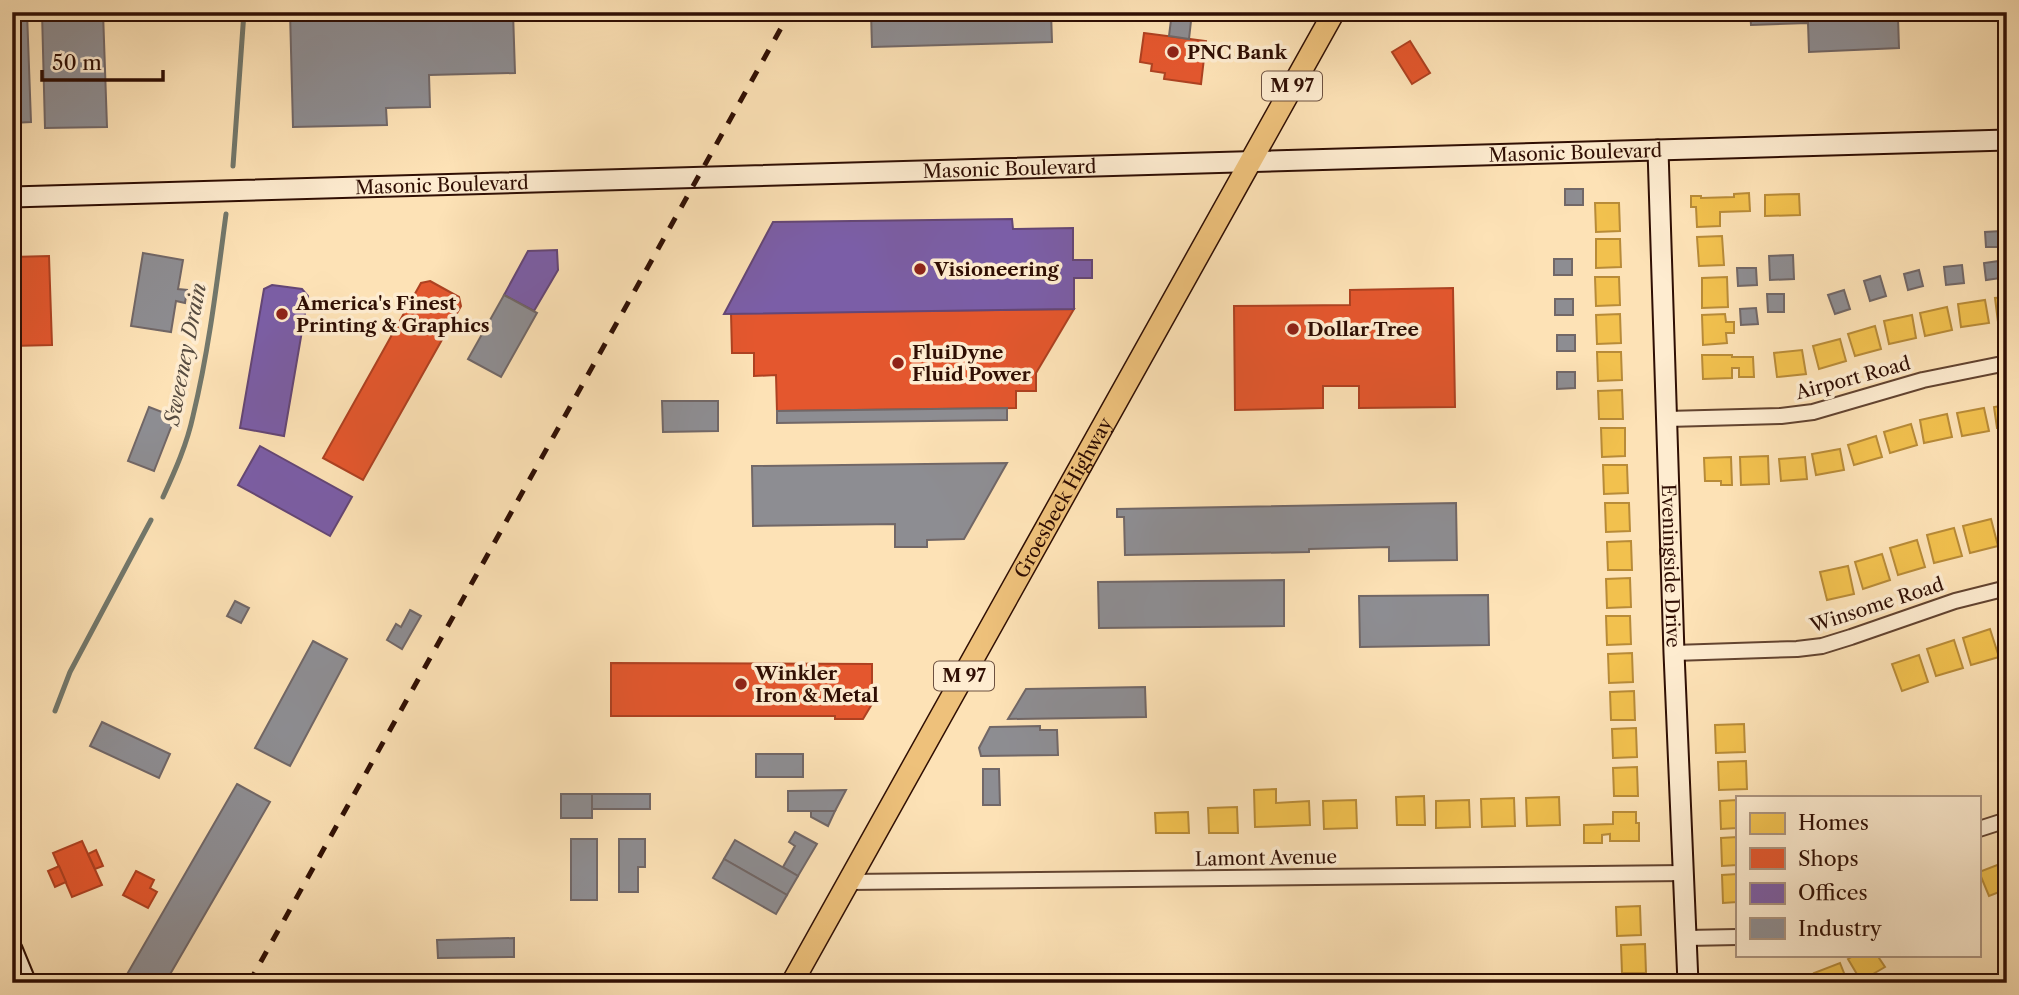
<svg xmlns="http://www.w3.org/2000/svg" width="2019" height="995" viewBox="0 0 2019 995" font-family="'Libre Caslon Text',serif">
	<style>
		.homes { fill: #f2c14e; stroke: #b88b38; stroke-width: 2 }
		.shops { fill: #e4572e; stroke: #ae4121; stroke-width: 2 }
		.offices { fill: #7b5ea7; stroke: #644676; stroke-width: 2 }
		.industry { fill: #8d8d92; stroke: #716767; stroke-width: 2 }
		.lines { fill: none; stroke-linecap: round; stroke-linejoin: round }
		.stream { stroke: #72776b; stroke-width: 5 }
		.street-casing { stroke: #624330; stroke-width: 18 }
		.secondary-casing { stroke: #2f0e03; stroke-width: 23 }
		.primary-casing { stroke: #2f0e03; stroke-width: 24 }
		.street { stroke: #feecd0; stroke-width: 14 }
		.secondary { stroke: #feecd0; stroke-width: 19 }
		.primary { stroke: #eec17b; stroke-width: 21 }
		.rail { stroke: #2f0e03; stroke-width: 5; stroke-dasharray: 12 12; stroke-linecap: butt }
		.poi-dot { fill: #8f2418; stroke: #feecd0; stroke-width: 2.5 }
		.labels { text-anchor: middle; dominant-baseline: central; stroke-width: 7; stroke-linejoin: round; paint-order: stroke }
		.shield { fill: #feecd0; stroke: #6d5140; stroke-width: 2 }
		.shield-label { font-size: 18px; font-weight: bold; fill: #2f0e03 }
		.poi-label { font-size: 19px; font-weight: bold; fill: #2f0e03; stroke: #feecd0; text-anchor: start }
		.street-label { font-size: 19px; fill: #2f0e03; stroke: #feecd0 }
		.water-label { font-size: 21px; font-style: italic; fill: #564b40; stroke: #feecd0 }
	</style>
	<rect width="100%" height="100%" fill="#fde2b6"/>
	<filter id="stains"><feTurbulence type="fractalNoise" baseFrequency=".00286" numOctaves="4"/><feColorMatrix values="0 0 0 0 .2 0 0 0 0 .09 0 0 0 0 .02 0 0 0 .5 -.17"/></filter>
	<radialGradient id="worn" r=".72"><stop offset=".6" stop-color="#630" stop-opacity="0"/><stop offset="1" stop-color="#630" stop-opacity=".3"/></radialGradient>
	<!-- homes -->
	<g class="homes">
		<path d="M1749,193l1,18 -30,1v14l-23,1 -1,-20h-5v-11h10v2l33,-1v-3z"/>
		<path d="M1799,194l1,21 -35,1v-21z"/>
		<path d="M1595,203h24l1,28 -24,1z"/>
		<path d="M1722,236l2,29 -25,1 -2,-29z"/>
		<path d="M1596,239h24l1,28 -25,1z"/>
		<path d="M1595,277h24l1,28 -24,1z"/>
		<path d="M1727,277l1,30 -26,1v-30z"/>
		<path d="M2007,297v24l-9,1 -3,-24z"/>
		<path d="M1985,300l4,23 -28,4 -3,-23z"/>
		<path d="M1947,307l5,23 -27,6 -5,-23z"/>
		<path d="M1620,314l1,29 -24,1 -1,-29z"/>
		<path d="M1725,314l1,8h8v11h-8l1,10 -24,2 -1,-30z"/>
		<path d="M1912,315l4,23 -27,6 -5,-23z"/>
		<path d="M1875,326l6,23 -26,7 -7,-22z"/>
		<path d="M1840,339l6,22 -27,8 -6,-23z"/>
		<path d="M1802,350l4,24 -29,3 -3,-24z"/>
		<path d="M1597,352h24l1,28 -24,1z"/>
		<path d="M1702,355h30v2h21l1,20h-15v-9h-7v10l-29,1z"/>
		<path d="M1622,390l1,29h-24l-1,-28z"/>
		<path d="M2007,405v22l-10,1 -3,-21z"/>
		<path d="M1984,408l5,23 -27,5 -5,-23z"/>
		<path d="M1947,414l5,23 -28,6 -4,-23z"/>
		<path d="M1911,424l6,21 -27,8 -6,-21z"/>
		<path d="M1601,428h24v28l-23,1z"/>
		<path d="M1876,436l6,21 -28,8 -6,-20z"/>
		<path d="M1840,449l4,21 -28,5 -4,-21z"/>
		<path d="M1768,456l1,28 -28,1 -1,-28z"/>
		<path d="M1731,457l1,28h-11v-4h-16l-1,-23z"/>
		<path d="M1805,457l2,22 -26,2 -2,-22z"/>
		<path d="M1603,465h24l1,28 -24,1z"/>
		<path d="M1605,503h24l1,28 -24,1z"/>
		<path d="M1991,519l7,27 -28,7 -7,-27z"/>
		<path d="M1954,528l8,28 -28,7 -7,-28z"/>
		<path d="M1917,540l8,27 -27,8 -8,-27z"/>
		<path d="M1631,541l1,29h-24l-1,-28z"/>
		<path d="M1882,554l8,26 -27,9 -8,-27z"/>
		<path d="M1848,566l6,28 -27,6 -7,-28z"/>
		<path d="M1630,578l1,29 -24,1 -1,-29z"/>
		<path d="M1606,616h24l1,28 -24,1z"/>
		<path d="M2007,626v29h-1l-6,-27z"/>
		<path d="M1990,629l9,28 -28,8 -8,-27z"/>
		<path d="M1954,640l9,28 -27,8 -9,-27z"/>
		<path d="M1632,653l1,29 -24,1 -1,-29z"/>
		<path d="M1919,655l9,27 -26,9 -10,-27z"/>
		<path d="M1634,691l1,29h-24l-1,-28z"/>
		<path d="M1744,724l1,28 -29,1 -1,-28z"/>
		<path d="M1636,728l1,29 -24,1 -1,-29z"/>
		<path d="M1746,761l1,28 -28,1 -1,-28z"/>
		<path d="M1637,767l1,29h-24l-1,-28z"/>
		<path d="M1276,789v14l33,-2 1,24 -55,2 -1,-37z"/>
		<path d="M1424,796l1,29h-28l-1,-28z"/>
		<path d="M1559,797l1,28 -33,1 -1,-28z"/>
		<path d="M1514,798l1,28 -33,1 -1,-28z"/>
		<path d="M1356,800l1,28 -33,1 -1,-28z"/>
		<path d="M1469,800l1,27 -34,1v-27z"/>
		<path d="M1737,800v28l-16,1 -1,-28z"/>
		<path d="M1237,807l1,26h-29l-1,-25z"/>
		<path d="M1188,812l1,21h-33l-1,-20z"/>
		<path d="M1613,812h23v11h3v18h-29v-7l-8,1v8h-18v-18l29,-1z"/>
		<path d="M1737,837v28l-15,1 -1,-28z"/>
		<path d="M2005,862l2,4v23l-18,7 -10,-24z"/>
		<path d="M1737,874v28l-14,1 -1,-28z"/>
		<path d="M1640,906l1,29 -24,1 -1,-29z"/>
		<path d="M1645,944l1,29h-24l-1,-28z"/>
		<path d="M1855,955h22l8,12 -24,14 -13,-22z"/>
		<path d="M1840,963l8,20h-30l-4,-10z"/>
	</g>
	<!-- shops -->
	<g class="shops">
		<path d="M1144,33l62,8 -5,43 -37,-5 1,-6 -14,-2 1,-7 -12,-2z"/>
		<path d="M1410,41l20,32 -18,11 -20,-32z"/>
		<path d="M49,256l3,89 -40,1v-89z"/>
		<path d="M430,281l29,16 2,9 -98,174 -40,-22 98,-175z"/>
		<path d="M1453,288l2,119 -96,1v-22h-36v22l-88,2 -1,-104 116,-1v-15z"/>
		<path d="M1074,309l-38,64v18h-20v17l-239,3 -1,-36 -22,1v-23h-22l-1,-40z"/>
		<path d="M611,663l261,1v40l-9,15h-28v-3h-224z"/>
		<path d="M82,841l20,44 -30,12 -19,-44z"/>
		<path d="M96,850l7,16 -8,3 -7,-15z"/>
		<path d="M59,866l7,16 -11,5 -7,-16z"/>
		<path d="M136,871l18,9 -4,8 7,4 -9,16 -25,-13z"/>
	</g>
	<!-- offices -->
	<g class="offices">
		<path d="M1012,219l1,10 60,-1v32h19v18h-18v31l-350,5 49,-92z"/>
		<path d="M557,250l1,20 -24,41 -30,-16 24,-44z"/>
		<path d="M272,285l30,4 6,7 -24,140 -44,-8 24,-139z"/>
		<path d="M260,446l92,51 -22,39 -92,-51z"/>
	</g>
	<!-- industry -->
	<g class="industry">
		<path d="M12,12h15l4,110 -19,1z"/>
		<path d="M42,12h61l4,115 -62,1z"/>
		<path d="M290,12h223l2,61 -86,2 1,32 -44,1 1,17 -94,2z"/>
		<path d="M871,12h180l1,30 -180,5z"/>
		<path d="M1172,12h20l-3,27 -20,-3z"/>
		<path d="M1750,12h207v4l-59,2 1,30 -90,4 -1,-29 -57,2z"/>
		<rect x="1565" y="189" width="18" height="16"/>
		<path d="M2001,231v16h-15l-1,-15z"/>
		<path d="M143,253l40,7 -5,29 9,1 -2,13 -9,-2 -5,31 -40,-6z"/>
		<path d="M1793,255l1,24 -24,1 -1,-24z"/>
		<rect x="1554" y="259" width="18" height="16"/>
		<path d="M1999,261l2,17 -15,2 -2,-17z"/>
		<path d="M1962,265l2,18 -18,2 -2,-18z"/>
		<path d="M1737,268h19l1,17 -19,1z"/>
		<path d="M1919,270l4,16 -15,4 -4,-16z"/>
		<path d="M1880,276l6,20 -16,5 -6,-20z"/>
		<path d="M1844,290l6,19 -15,5 -7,-19z"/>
		<path d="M1767,294h17v18h-16z"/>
		<path d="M504,295l33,18 -36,64 -33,-18z"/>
		<rect x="1555" y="299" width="18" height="16"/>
		<path d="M1756,308l2,16 -17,1 -1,-16z"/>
		<rect x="1557" y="335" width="18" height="16"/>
		<path d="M1557,372h18v16l-18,1z"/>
		<path d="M662,401h56v30l-55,1z"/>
		<path d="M149,407l26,10 -21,54 -26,-10z"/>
		<path d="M1007,408v12l-230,3v-12z"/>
		<path d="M1007,463l-43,76 -37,1v7h-32v-23l-142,2 -1,-60z"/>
		<path d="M1456,503l1,57 -68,1v-14l-80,2v3l-184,3 -1,-38h-7v-8z"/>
		<path d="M1284,580v46l-185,2 -1,-46z"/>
		<path d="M1488,595l1,50 -129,2 -1,-51z"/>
		<path d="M235,601l14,7 -8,15 -14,-7z"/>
		<path d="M410,610l11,6 -19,33 -15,-9 9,-16 5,3z"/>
		<path d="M313,641l34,18 -57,107 -35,-18z"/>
		<path d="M1145,687l1,30 -138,2 18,-30z"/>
		<path d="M102,722l68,32 -11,24 -69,-32z"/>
		<path d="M1040,726v4h17l1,25 -77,1 -2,-8 11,-21z"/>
		<rect x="756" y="754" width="47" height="23"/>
		<path d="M983,769h16l1,36h-17z"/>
		<path d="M237,784l33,18 -105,181h-43z"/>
		<path d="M846,790l-11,21h-47v-20z"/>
		<rect x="561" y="794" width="31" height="24"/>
		<rect x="592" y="794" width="58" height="15"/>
		<path d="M811,811h24l-7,15 -17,-9z"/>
		<path d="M795,832l22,12 -19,32 -15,-9 12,-21 -6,-4z"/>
		<rect x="571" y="839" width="26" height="61"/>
		<path d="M619,839h26v28h-7v25h-19z"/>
		<path d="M735,840l63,36 -11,19 -63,-36z"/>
		<path d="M724,859l63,36 -11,19 -63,-36z"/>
		<path d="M514,938v19l-76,1 -1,-18z"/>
	</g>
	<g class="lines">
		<!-- stream -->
		<g class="stream">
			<path d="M233,166l11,-154"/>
			<path d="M163,497c12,-26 24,-53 30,-81 16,-66 24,-134 33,-202"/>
			<path d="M55,711l15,-39 81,-152"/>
		</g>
		<!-- street casing -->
		<g class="street-casing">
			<g id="street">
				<path d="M1667,419l114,-3 32,-4 110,-32 84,-17"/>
				<path d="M1674,653l123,-4 25,-3 29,-9 104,-36 52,-13"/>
				<path d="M1979,829l28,-9"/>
				<path d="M849,882l835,-9"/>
				<path d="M1687,938l50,-1"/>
			</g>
		</g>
		<!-- secondary casing -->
		<g class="secondary-casing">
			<g id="secondary">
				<path id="s1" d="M1658,150l16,503 14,330"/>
				<path id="s2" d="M12,197l1995,-57"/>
				<path d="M12,949l14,34"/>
			</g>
		</g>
		<!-- primary casing -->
		<g class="primary-casing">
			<g id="primary">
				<path id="s3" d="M792,983l542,-971"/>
			</g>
		</g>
		<!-- street -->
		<use href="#street" class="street"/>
		<!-- secondary -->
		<use href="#secondary" class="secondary"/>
		<!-- primary -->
		<use href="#primary" class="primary"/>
		<!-- rail -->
		<path class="rail" d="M249,983l541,-971"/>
	</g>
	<!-- markers -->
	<g class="poi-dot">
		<circle cx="1173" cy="52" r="7"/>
		<circle cx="920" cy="269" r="7"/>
		<circle cx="282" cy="314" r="7"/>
		<circle cx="1293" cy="329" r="7"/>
		<circle cx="898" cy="363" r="7"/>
		<circle cx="741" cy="684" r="7"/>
	</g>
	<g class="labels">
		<!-- shield labels -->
		<g class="shield">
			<rect x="1262" y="71.5" width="60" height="29" rx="5"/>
			<rect x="934" y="661.5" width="60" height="29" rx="5"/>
		</g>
		<g class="shield-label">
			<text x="1292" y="86">M 97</text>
			<text x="964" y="676">M 97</text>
		</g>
		<!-- poi labels -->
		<g class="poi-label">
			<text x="1187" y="52">PNC Bank</text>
			<text x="934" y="269">Visioneering</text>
			<text x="296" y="303">America's Finest<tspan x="296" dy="22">Printing &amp; Graphics</tspan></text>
			<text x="1307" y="329">Dollar Tree</text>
			<text x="912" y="352">FluiDyne<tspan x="912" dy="22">Fluid Power</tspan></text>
			<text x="755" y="673">Winkler<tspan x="755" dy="22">Iron &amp; Metal</tspan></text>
		</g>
		<!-- street labels -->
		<g class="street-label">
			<text stroke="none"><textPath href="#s2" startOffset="1564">Masonic Boulevard</textPath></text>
			<text stroke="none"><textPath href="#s2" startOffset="998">Masonic Boulevard</textPath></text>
			<text stroke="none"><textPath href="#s2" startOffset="430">Masonic Boulevard</textPath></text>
			<text transform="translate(1853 378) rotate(-15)">Airport Road</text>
			<text stroke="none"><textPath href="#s3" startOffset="556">Groesbeck Highway</textPath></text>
			<text stroke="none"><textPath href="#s1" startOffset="416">Eveningside Drive</textPath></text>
			<text transform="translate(1877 605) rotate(-18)">Winsome Road</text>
			<text transform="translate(1266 858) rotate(-1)">Lamont Avenue</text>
		</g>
		<!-- water labels -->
		<g class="water-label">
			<text transform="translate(185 354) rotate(-79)">Sweeney Drain</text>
		</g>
	</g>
	<!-- margin -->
	<rect width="2019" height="995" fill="none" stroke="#fde2b6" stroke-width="42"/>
	<rect x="14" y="14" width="1991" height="967" fill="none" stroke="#2f0e03" stroke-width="3.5"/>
	<rect x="21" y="21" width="1977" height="953" fill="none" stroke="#2f0e03" stroke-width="2"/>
	<!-- legend -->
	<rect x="1736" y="796" width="245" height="161" fill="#feecd0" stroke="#ab937e" stroke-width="2"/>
	<rect x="1750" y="813" width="35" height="21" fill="#f2c14e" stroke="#ab937e" stroke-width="2"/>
	<text x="1798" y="830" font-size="21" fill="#2f0e03">Homes</text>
	<rect x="1750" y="848" width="35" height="21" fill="#e4572e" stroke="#ab937e" stroke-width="2"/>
	<text x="1798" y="866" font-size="21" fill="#2f0e03">Shops</text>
	<rect x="1750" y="883" width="35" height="21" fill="#7b5ea7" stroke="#ab937e" stroke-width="2"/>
	<text x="1798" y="900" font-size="21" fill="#2f0e03">Offices</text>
	<rect x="1750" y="918" width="35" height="21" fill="#8d8d92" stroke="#ab937e" stroke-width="2"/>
	<text x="1798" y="936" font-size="21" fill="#2f0e03">Industry</text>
	<!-- scale -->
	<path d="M42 70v10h121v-10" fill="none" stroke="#2f0e03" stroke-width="3.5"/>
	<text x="52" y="70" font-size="21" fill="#2f0e03" stroke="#feecd0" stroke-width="5" paint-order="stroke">50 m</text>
	<rect width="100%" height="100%" filter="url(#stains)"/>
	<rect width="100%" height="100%" fill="url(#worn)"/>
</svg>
